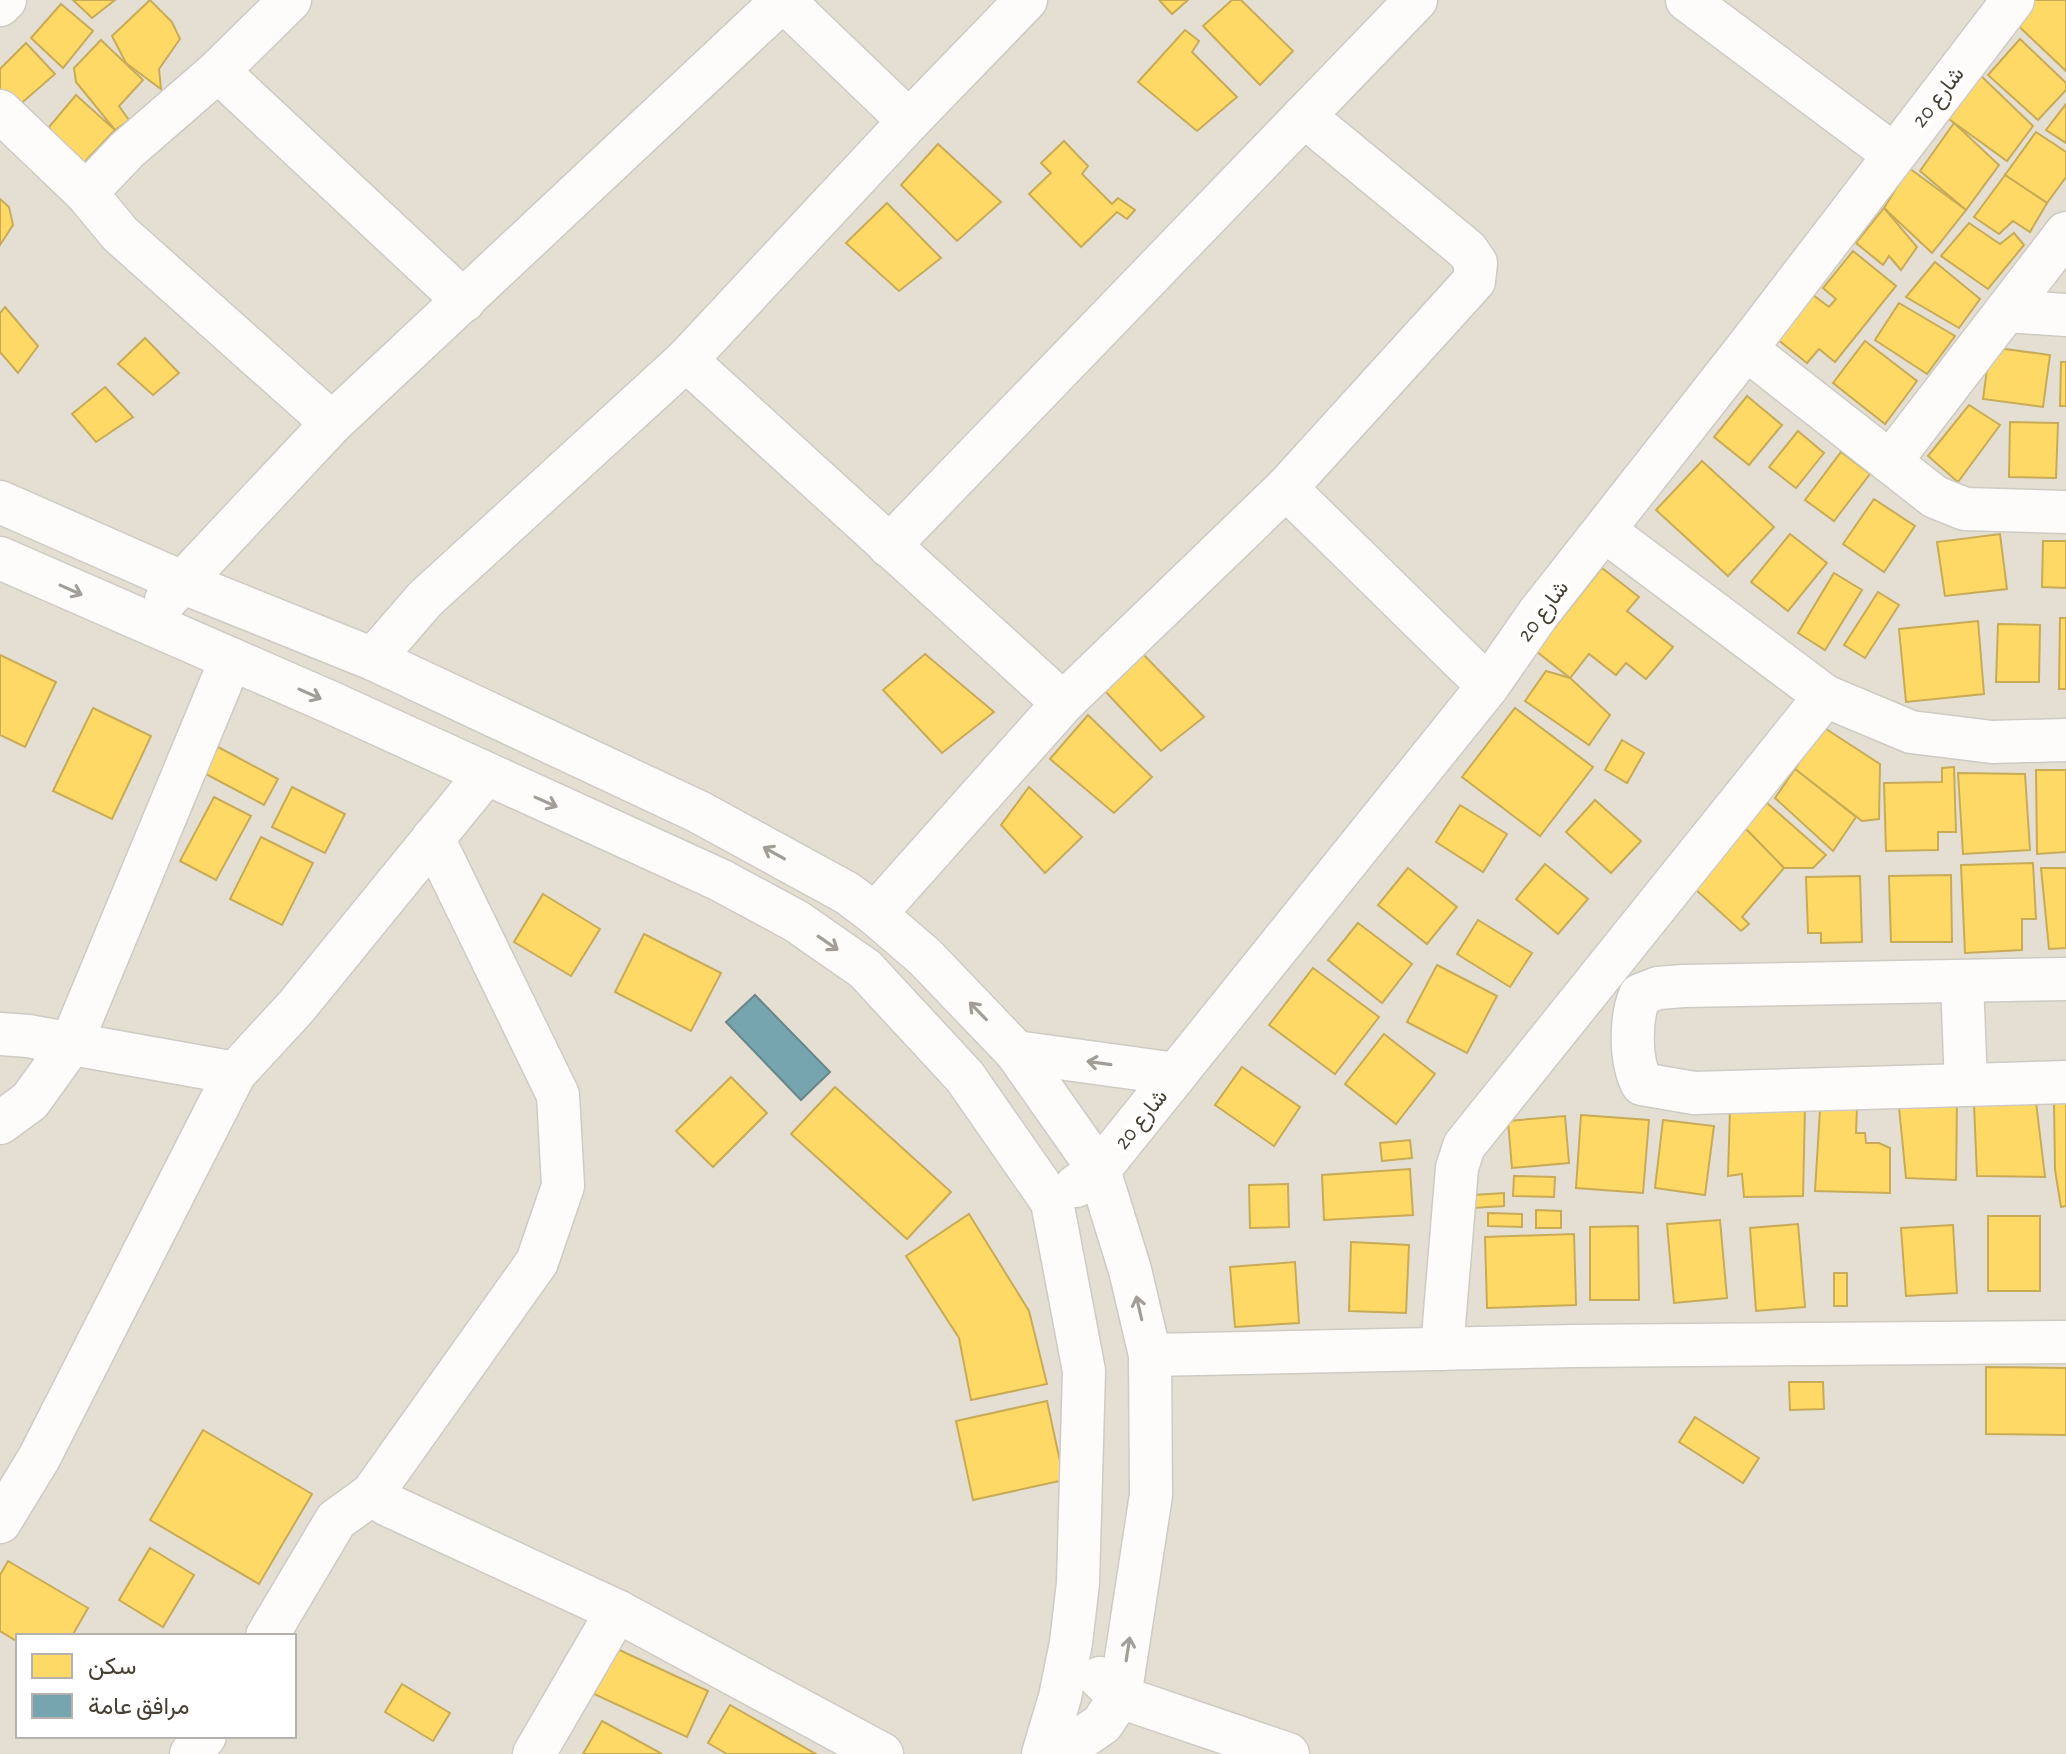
<svg xmlns="http://www.w3.org/2000/svg" width="2066" height="1754" viewBox="0 0 2066 1754" font-family="'Alegreya Sans',Vazirmatn,sans-serif">
	<style>
		.residential { fill: #e5dfd3; fill-rule: evenodd }
		.homes { fill: #ffd966; stroke: #c8ab57; stroke-width: 2 }
		.public { fill: #76a5af; stroke: #68868a; stroke-width: 2 }
		.lines { fill: none; stroke-linecap: round; stroke-linejoin: round }
		.minor-casing { stroke: #cecbc4; stroke-width: 45 }
		.minor { stroke: #fdfcfb; stroke-width: 42 }
		.oneway { stroke: #a29e97 }
		.labels { text-anchor: middle; dominant-baseline: central; stroke-width: 8; stroke-linejoin: round; paint-order: stroke }
		.street-label { font-size: 22px; fill: #463f33; stroke: #fff }
	</style>
	<rect width="100%" height="100%" fill="#f0ede6"/>
	<!-- residential -->
	<path class="residential" d="M0,0h2066v1754h-2066zM18,1636h276v100h-276z"/>
	<!-- homes -->
	<g class="homes">
		<path d="M73,0h42l-23,18z"/>
		<path d="M150,0l22,22 8,17 -21,30 2,20 -35,-26 -14,-27z"/>
		<path d="M1159,0h29l-16,14z"/>
		<path d="M1232,0h9l52,51 -33,34 -57,-59z"/>
		<path d="M2028,0h38v71l-55,-52z"/>
		<path d="M61,4l32,27 -30,37 -32,-30z"/>
		<path d="M1185,30l14,11 -7,11 45,45 -40,34 -59,-49z"/>
		<path d="M2020,39l46,44v7l-28,30 -50,-45z"/>
		<path d="M101,40l42,40 -24,26 10,14 -14,10 -39,-48 -2,-14z"/>
		<path d="M26,43l29,31 -38,33 -17,-14v-24z"/>
		<path d="M1977,72l56,54 -26,35 -65,-47z"/>
		<path d="M76,95l39,35 -39,41 -27,-44z"/>
		<path d="M2066,104v39l-20,-13z"/>
		<path d="M1954,123l45,42 -33,45 -46,-39z"/>
		<path d="M2036,132l30,20v25l-19,26 -42,-28z"/>
		<path d="M1064,141l24,25 -6,8 30,30 6,-6 17,12 -8,9 -10,-7 -36,35 -52,-53 22,-21 -10,-10z"/>
		<path d="M938,144l63,58 -44,39 -56,-56z"/>
		<path d="M1909,168l57,42 -34,43 -48,-45z"/>
		<path d="M2005,175l42,28 -17,29 -17,-11 -14,13 -25,-17z"/>
		<path d="M0,199l9,8 4,18 -13,20z"/>
		<path d="M887,203l54,55 -42,33 -53,-48z"/>
		<path d="M1884,208l33,39 -16,23 -12,-14 -6,9 -27,-22z"/>
		<path d="M1969,223l31,21 14,-11 10,12 -36,44 -47,-33z"/>
		<path d="M1853,251l43,35 -61,76 -16,-13 -12,14 -30,-24 36,-44 16,12 7,-8 -13,-11z"/>
		<path d="M1935,262l45,37 -21,29 -53,-31z"/>
		<path d="M1899,303l56,33 -28,38 -52,-34z"/>
		<path d="M5,307l33,39 -20,27 -18,-21v-39z"/>
		<path d="M145,338l34,35 -26,22 -35,-31z"/>
		<path d="M1865,341l52,40 -32,43 -52,-41z"/>
		<path d="M1990,347l60,8 -7,52 -60,-8z"/>
		<path d="M2061,362h5v44h-6z"/>
		<path d="M105,387l28,30 -37,25 -24,-28z"/>
		<path d="M1747,396l35,29 -33,40 -35,-28z"/>
		<path d="M1969,405l31,20 -42,57 -30,-26z"/>
		<path d="M2010,422l48,1 -2,55 -47,-1z"/>
		<path d="M1798,431l26,22 -28,35 -27,-21z"/>
		<path d="M1841,452l29,22 -36,47 -29,-21z"/>
		<path d="M1702,461l72,66 -46,49 -72,-66z"/>
		<path d="M1874,499l41,27 -31,46 -41,-28z"/>
		<path d="M1790,534l37,29 -39,48 -37,-29z"/>
		<path d="M2000,534l7,55 -62,7 -8,-54z"/>
		<path d="M2043,541h23v47l-24,-1z"/>
		<path d="M1602,568l37,29 -12,14 46,36 -27,32 -20,-16 -10,12 -27,-21 -19,24 -34,-27z"/>
		<path d="M1834,573l28,17 -37,60 -27,-17z"/>
		<path d="M1878,592l21,13 -34,53 -21,-13z"/>
		<path d="M2060,618h6v71h-7z"/>
		<path d="M1978,621l6,73 -78,8 -7,-73z"/>
		<path d="M1998,624l42,1 -1,57h-43z"/>
		<path d="M1141,652l63,65 -43,34 -56,-60z"/>
		<path d="M925,654l69,58 -52,41 -59,-63z"/>
		<path d="M0,655l56,27 -31,65 -25,-12z"/>
		<path d="M1546,671l24,7 40,37 -21,30 -64,-44z"/>
		<path d="M93,708l58,28 -39,83 -59,-28z"/>
		<path d="M1515,708l78,59 -53,69 -78,-59z"/>
		<path d="M1088,715l64,62 -38,36 -64,-54z"/>
		<path d="M1823,727l57,37 -1,55 -17,2 -67,-52z"/>
		<path d="M1622,740l22,13 -17,30 -22,-13z"/>
		<path d="M218,747l60,32 -14,26 -60,-32z"/>
		<path d="M1954,767l2,65h-18v18l-52,1 -2,-68 58,-1v-14z"/>
		<path d="M1795,769l61,48 -23,34 -58,-53z"/>
		<path d="M2036,770h30v82l-29,2z"/>
		<path d="M1958,773l67,1 5,76 -67,4z"/>
		<path d="M292,787l53,27 -20,39 -53,-26z"/>
		<path d="M1029,787l53,50 -37,36 -44,-48z"/>
		<path d="M214,797l37,19 -35,64 -36,-19z"/>
		<path d="M1595,800l46,41 -30,32 -45,-41z"/>
		<path d="M1767,803l59,52 -13,13h-29l-40,-41z"/>
		<path d="M1460,805l47,29 -24,38 -47,-30z"/>
		<path d="M1744,827l40,41 -42,49 7,7 -8,7 -46,-42z"/>
		<path d="M261,837l52,26 -31,62 -52,-26z"/>
		<path d="M2033,863l3,56h-14v31l-57,3 -4,-88z"/>
		<path d="M1545,864l43,35 -30,35 -42,-35z"/>
		<path d="M1408,868l49,39 -30,37 -49,-39z"/>
		<path d="M2041,868h25v80l-17,1z"/>
		<path d="M1951,875l1,67h-61l-2,-66z"/>
		<path d="M1860,876l2,66 -41,1v-10h-13l-2,-56z"/>
		<path d="M543,894l57,35 -29,47 -57,-34z"/>
		<path d="M1478,920l54,33 -22,34 -53,-33z"/>
		<path d="M1358,923l54,41 -30,39 -54,-43z"/>
		<path d="M644,934l77,39 -30,58 -76,-39z"/>
		<path d="M1437,965l60,31 -30,57 -60,-31z"/>
		<path d="M1313,968l66,49 -44,57 -66,-49z"/>
		<path d="M1384,1034l51,40 -39,50 -51,-40z"/>
		<path d="M1242,1067l58,40 -26,39 -59,-41z"/>
		<path d="M731,1077l36,36 -54,54 -37,-36z"/>
		<path d="M835,1087l116,105 -44,47 -116,-105z"/>
		<path d="M1957,1101l-1,79 -50,-2 -7,-71z"/>
		<path d="M2036,1102l9,75 -68,-1 -3,-72z"/>
		<path d="M2054,1103h12v103l-5,1 -6,-37z"/>
		<path d="M1805,1107l-2,89 -59,1 -2,-23 -14,2 2,-68z"/>
		<path d="M1857,1108l-1,25h9l1,10h13l11,5v45l-75,-2 5,-81z"/>
		<path d="M1581,1115l68,5 -6,73 -67,-5z"/>
		<path d="M1565,1116l4,47 -57,5 -4,-47z"/>
		<path d="M1663,1120l51,6 -9,69 -50,-7z"/>
		<path d="M1410,1140l2,18 -30,3 -2,-18z"/>
		<path d="M1410,1169l3,46 -89,5 -2,-45z"/>
		<path d="M1514,1176l41,1 -1,20 -41,-1z"/>
		<path d="M1288,1184l1,43 -39,1 -1,-43z"/>
		<path d="M1504,1193v13l-31,2v-13z"/>
		<path d="M1536,1210l25,1v17h-25z"/>
		<path d="M1488,1213l34,1v13l-34,-1z"/>
		<path d="M969,1214l60,97 18,73 -76,16 -12,-62 -53,-82z"/>
		<rect x="1988" y="1216" width="52" height="75"/>
		<path d="M1720,1220l7,78 -53,5 -7,-79z"/>
		<path d="M1798,1224l7,83 -49,4 -6,-83z"/>
		<path d="M1953,1225l4,68 -51,3 -5,-68z"/>
		<path d="M1638,1226l1,74h-49v-73z"/>
		<path d="M1574,1234l2,71 -89,3 -2,-71z"/>
		<path d="M1351,1242l58,3 -3,68 -57,-2z"/>
		<path d="M1295,1262l4,61 -64,4 -5,-60z"/>
		<rect x="1834" y="1273" width="13" height="33"/>
		<path d="M1986,1367l80,1v67l-80,-1z"/>
		<path d="M1789,1382h34l1,27 -34,1z"/>
		<path d="M1047,1401l17,79 -91,20 -17,-79z"/>
		<path d="M1695,1417l64,41 -16,25 -64,-41z"/>
		<path d="M203,1430l109,64 -53,90 -109,-64z"/>
		<path d="M150,1548l44,27 -31,52 -44,-27z"/>
		<path d="M8,1561l80,47 -16,28h-54v6l-18,-11v-56z"/>
		<path d="M615,1648l93,43 -21,46 -93,-43z"/>
		<path d="M402,1684l48,29 -17,28 -48,-29z"/>
		<path d="M730,1705l86,49h-89l-19,-11z"/>
		<path d="M602,1721l60,33h-79z"/>
	</g>
	<!-- public -->
	<path class="public" d="M755,995l75,77 -29,28 -75,-78z"/>
	<g class="lines">
		<!-- minor casing -->
		<g class="minor-casing">
			<g id="minor">
				<path d="M290,0l-72,71 -91,79 -41,43 34,41 212,189 451,-423"/>
				<path d="M783,0l126,121"/>
				<path d="M1687,0l206,154"/>
				<path d="M0,5l5,-5"/>
				<path d="M218,71l246,230"/>
				<path d="M0,111l86,82"/>
				<path d="M2006,311l60,4"/>
				<path d="M1746,349l189,148 30,12 101,3"/>
				<path d="M686,360l377,343 223,-215 188,-207 2,-18 -9,-13 -163,-134"/>
				<path d="M1890,462l176,-229"/>
				<path d="M1286,488l202,198"/>
				<path d="M0,502l184,81 189,76 326,153 148,81 28,21 50,43 91,95 83,118 31,100 20,85 1,140 -31,202 -18,27 -44,30"/>
				<path d="M1605,531l220,165 86,36 81,10 74,-2"/>
				<path d="M889,546l527,-546"/>
				<path d="M0,558l332,145 388,177 76,41 69,48 100,108 87,125 32,169 -6,212 -7,60 -11,54 -17,57"/>
				<path d="M166,600l166,-177"/>
				<path d="M373,659l52,-60 261,-239 223,-239 117,-121"/>
				<path d="M875,914l188,-211"/>
				<path d="M2066,979l-383,7 -25,2 -18,7c-10,24 -10,66 2,89l52,9 372,-11"/>
				<path d="M1962,981l4,104"/>
				<path d="M0,1034l28,2 207,37 61,-66 189,-232"/>
				<path d="M1016,1052l160,22"/>
				<path d="M0,1123l30,-22 41,-57 160,-385"/>
				<path d="M1076,1186l23,-16 389,-484 50,-72 208,-265 267,-349"/>
				<path d="M1442,1349l15,-181 7,-22 361,-450"/>
				<path d="M1150,1355l424,-9 492,-4"/>
				<path d="M372,1494l165,-232 26,-76 -5,-91 -125,-257"/>
				<path d="M0,1522l39,-64 196,-385"/>
				<path d="M267,1636l69,-116 36,-26 14,10 231,107 265,143"/>
				<path d="M1100,1678l20,19 168,57"/>
				<path d="M191,1754l14,-18"/>
				<path d="M534,1754l83,-143"/>
			</g>
		</g>
		<!-- minor -->
		<use href="#minor" class="minor"/>
	</g>
	<!-- one-way arrows -->
	<defs><path id="oneway-shaft" d="M-6 0H5M1.5-3L5.5 0L1.5 3" fill="none" stroke-width="1.6" stroke-linecap="round" stroke-linejoin="round" transform="scale(2)"/></defs>
	<g class="oneway">
		<use href="#oneway-shaft" transform="translate(71 590) rotate(24)"/>
		<use href="#oneway-shaft" transform="translate(310 694) rotate(24)"/>
		<use href="#oneway-shaft" transform="translate(546 802) rotate(24)"/>
		<use href="#oneway-shaft" transform="translate(774 853) rotate(-151)"/>
		<use href="#oneway-shaft" transform="translate(828 943) rotate(35)"/>
		<use href="#oneway-shaft" transform="translate(978 1011) rotate(-134)"/>
		<use href="#oneway-shaft" transform="translate(1099 1063) rotate(-172)"/>
		<use href="#oneway-shaft" transform="translate(1139 1308) rotate(-103)"/>
		<use href="#oneway-shaft" transform="translate(1128 1649) rotate(-81)"/>
	</g>
	<g class="labels">
		<!-- street labels -->
		<g class="street-label">
			<text transform="translate(1938 97) rotate(-52)">شارع 20</text>
			<text transform="translate(1543 611) rotate(-53)">شارع 20</text>
			<text transform="translate(1141 1119) rotate(-51)">شارع 20</text>
		</g>
	</g>
	<!-- legend -->
	<rect x="16" y="1634" width="280" height="104" fill="#ffffff" stroke="#b5b2ad" stroke-width="2"/>
	<rect x="32" y="1654" width="40" height="24" fill="#ffd966" stroke="#b5b2ad" stroke-width="2"/>
	<text x="88" y="1674" font-size="24" fill="#463f33">سكن</text>
	<rect x="32" y="1694" width="40" height="24" fill="#76a5af" stroke="#b5b2ad" stroke-width="2"/>
	<text x="88" y="1714" font-size="24" fill="#463f33">مرافق عامة</text>
</svg>
